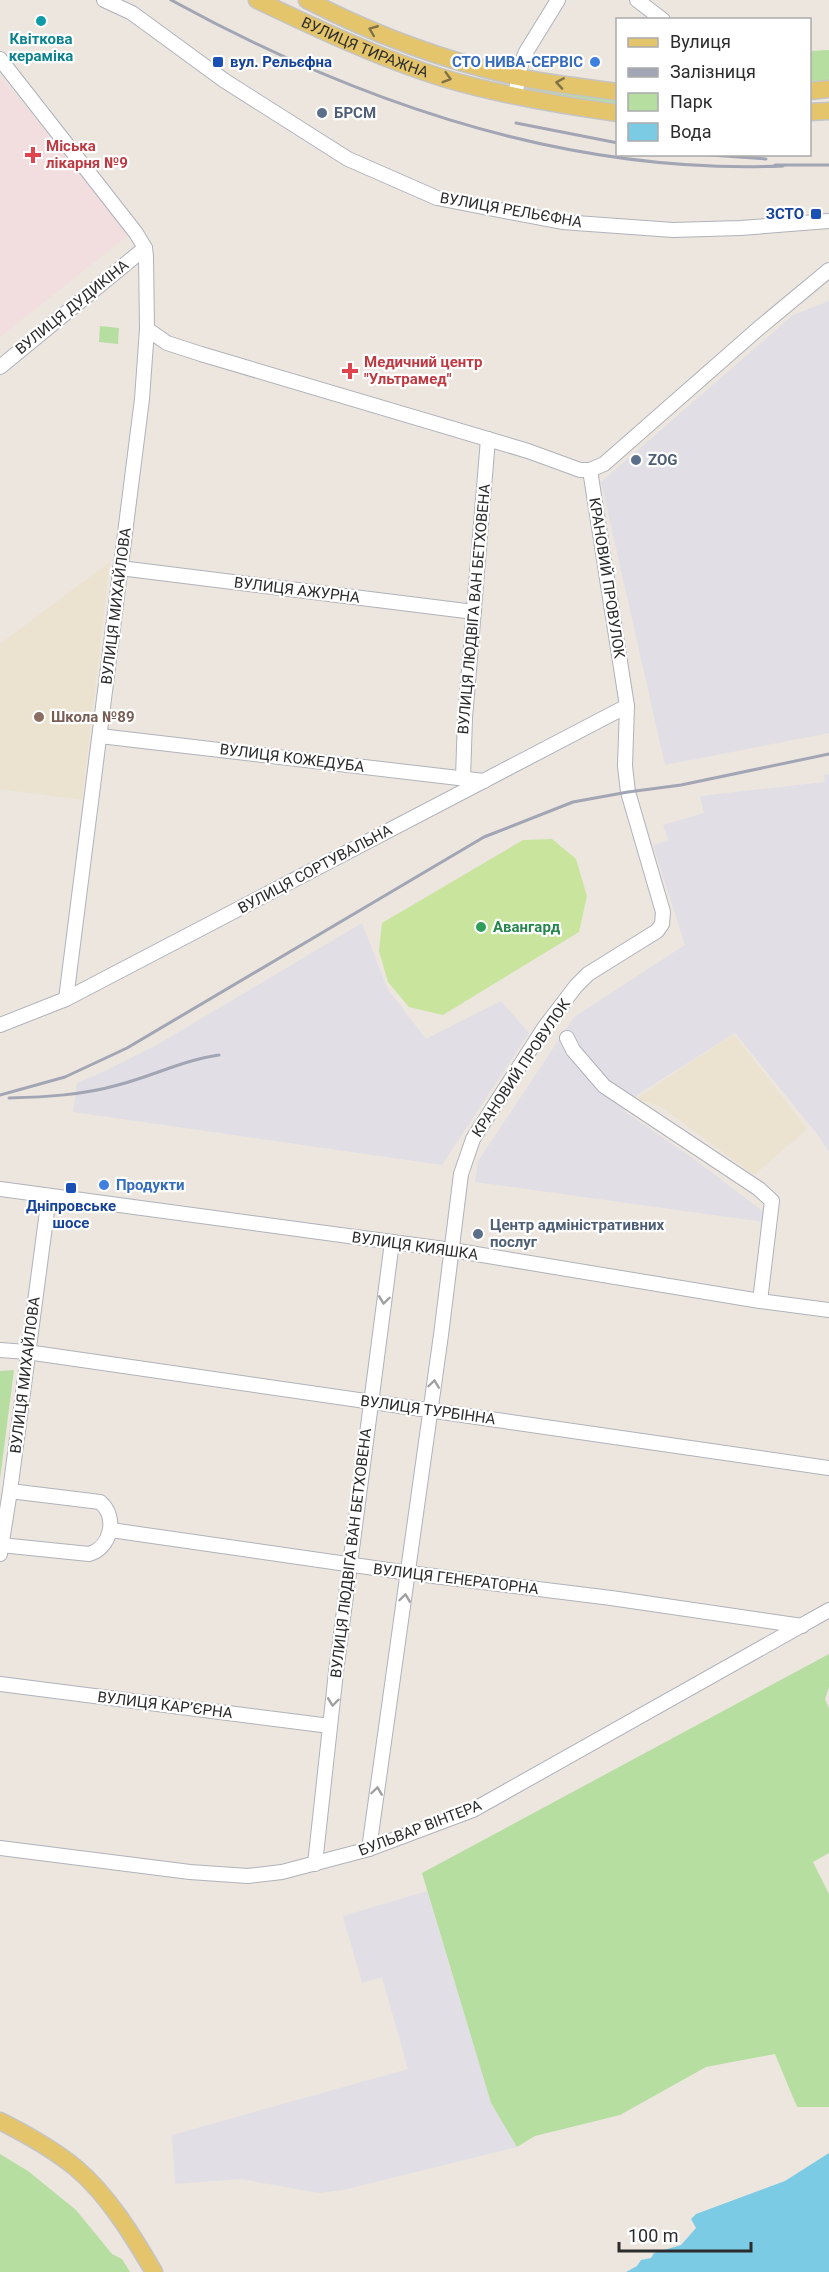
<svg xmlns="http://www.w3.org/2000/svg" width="829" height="2272" viewBox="0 0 829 2272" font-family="Roboto,sans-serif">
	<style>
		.industrial { fill: #e1dfe5 }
		.education { fill: #ece2d0 }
		.medical { fill: #f2dedf }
		.green { fill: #b7dea1 }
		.pitch { fill: #c8e49d }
		.water { fill: #7ccbe4 }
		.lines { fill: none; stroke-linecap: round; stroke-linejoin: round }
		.minor-casing { stroke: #b0b2bb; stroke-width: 16 }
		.major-casing { stroke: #c4c4c4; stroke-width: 19 }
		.minor { stroke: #fff; stroke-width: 14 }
		.major { stroke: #e5c56b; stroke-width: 16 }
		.rail { stroke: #a2a5b4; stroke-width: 3 }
		.oneway { stroke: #7f7148 }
		.oneway2 { stroke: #a0a0a0 }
		.culture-dot { fill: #0f9aa8; stroke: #fff; stroke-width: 2 }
		.transit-dot { fill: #1a4fb4; stroke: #fff; stroke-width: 2 }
		.shop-dot { fill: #3f7fe0; stroke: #fff; stroke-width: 2 }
		.service-dot { fill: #5c6f8a; stroke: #fff; stroke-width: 2 }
		.health-dot { fill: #e0444e; stroke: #fff; stroke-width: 2 }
		.education-dot { fill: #8d6e63; stroke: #fff; stroke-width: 2 }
		.leisure-dot { fill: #2e9e5b; stroke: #fff; stroke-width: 2 }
		.labels { text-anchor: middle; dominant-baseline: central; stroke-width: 4.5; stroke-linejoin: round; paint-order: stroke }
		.culture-label { font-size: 15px; font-weight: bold; fill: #0d838f; stroke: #fff }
		.street-label { font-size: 15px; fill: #2c2c2c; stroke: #fff }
		.transit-label { font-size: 15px; font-weight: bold; fill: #164399; stroke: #fff; text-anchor: start }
		.shop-label { font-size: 15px; font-weight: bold; fill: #366cbe; stroke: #fff; text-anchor: end }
		.service-label { font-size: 15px; font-weight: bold; fill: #4e5e75; stroke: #fff; text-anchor: start }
		.health-label { font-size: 15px; font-weight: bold; fill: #be3a42; stroke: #fff; text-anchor: start }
		.education-label { font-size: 15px; font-weight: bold; fill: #785e54; stroke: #fff; text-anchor: start }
		.leisure-label { font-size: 15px; font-weight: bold; fill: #27864d; stroke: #fff; text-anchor: start }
	</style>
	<rect width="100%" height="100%" fill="#ece6df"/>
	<!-- industrial -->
	<g class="industrial">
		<path d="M829,301v432l-164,32 -64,-283 192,-167z"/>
		<path d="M829,774v378l-12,-18 -82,-101 -109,69 -2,9 74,51 67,51 -1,9 -289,-40 3,-21 96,-144 111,-72 -32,-100 15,-5 -5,-15 41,-12 -4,-17 125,-14 -1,-7z"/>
		<path d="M362,923l25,65 39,51 75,-38 28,32 -87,132 -369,-53 4,-29 30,-13 53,-27z"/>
		<path d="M427,1891l64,212 26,44 -174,43 -24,3 -79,-14 -65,5 -3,-49 236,-66 -26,-92 -20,6 -19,-67z"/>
	</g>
	<!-- education -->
	<g class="education">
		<path d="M110,562l-28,238 -82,-11v-145z"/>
		<path d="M734,1034l73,95 -53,46 -94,-69 -25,-7z"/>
	</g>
	<!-- medical -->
	<path class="medical" d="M0,76l131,157 -131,104z"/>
	<!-- green -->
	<g class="green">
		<path d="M829,50v32l-19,1v-32z"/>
		<path d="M536,85l81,13v9l-85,-14 -2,-5z"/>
		<path d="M100,326l19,2 -1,16 -19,-2z"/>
		<path d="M14,1370l-14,109v-108z"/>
		<path d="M829,1654v33l-4,12 4,9v145l-16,9 16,32v213h-32l-22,-53 -69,13 -86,48 -85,21 -18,11 -26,-44 -69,-230z"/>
		<path d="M0,2154l28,17 48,39 36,44 10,5 8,13h-130z"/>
	</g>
	<!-- pitch -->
	<path class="pitch" d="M552,839l24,20 11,37 -8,36 -136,83 -34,-8 -21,-25 -9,-31 3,-28 141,-83z"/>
	<!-- water -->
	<path class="water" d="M829,2153v119h-203l11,-6 4,-6 10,-2 3,-5 27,-8 15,-17 -5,-9 5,-5 89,-33z"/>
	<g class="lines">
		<!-- minor casing -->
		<g class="minor-casing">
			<g id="minor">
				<path d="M104,0l28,13 93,68 123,78 89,39 125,24 111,8 68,-2 88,-7"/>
				<path d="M637,0l26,20"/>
				<path d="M0,59l136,174 9,15 1,8 1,73 -5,70 -76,600"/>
				<path d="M515,96l6,-32 5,-12 32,-52"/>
				<path d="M147,329l20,14 34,11 327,97 52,19h10l14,-6 155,-136 70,-58"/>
				<path d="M0,367l145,-119"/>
				<path d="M120,568l354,44"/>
				<path d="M100,736l384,45"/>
				<path d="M463,778l2,-60 23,-279"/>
				<path d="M0,1025l66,-26 561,-293"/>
				<path d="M567,1038l6,12 31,36 155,103 13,12 -12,100"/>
				<path d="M0,1189l452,61 308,51 69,9"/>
				<path d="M0,1350l27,2 802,116"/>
				<path d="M111,1530l298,43 202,25 191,28"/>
				<path d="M1,1545l88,9c22,-6 29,-37 11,-52l-90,-11"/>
				<path d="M0,1554l10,-63 39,-295"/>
				<path d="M0,1684l330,42"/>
				<path d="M0,1848l190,24 58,4 34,-4 87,-23 104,-39 356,-200"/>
				<path d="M369,1849l72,-514 20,-161 12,-35 71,-111 32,-42 12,-12 69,-43 5,-7 1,-12 -35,-120 -3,-26 2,-60 -37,-236"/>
				<path d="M315,1864l21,-192 56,-430"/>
			</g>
		</g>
		<!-- major casing -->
		<g class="major-casing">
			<g id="major">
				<path id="s1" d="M257,0c61,29 122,58 186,78 57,17 116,27 175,35"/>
				<path d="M307,0c66,34 138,61 211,77 32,7 67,10 100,15"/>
				<path d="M810,91l19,-2"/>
				<path d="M810,112l19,-1"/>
				<path d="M0,2121c26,13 53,28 76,47 32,27 57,68 78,104"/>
			</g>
		</g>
		<!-- minor -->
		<use href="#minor" class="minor"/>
		<!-- major -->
		<use href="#major" class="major"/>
		<!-- rail -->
		<g class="rail">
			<path d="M171,0c186,102 397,175 612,166"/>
			<path d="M516,123l102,20"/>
			<path d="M696,154l70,5"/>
			<path d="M775,165h54"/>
			<path d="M0,1095l65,-18 62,-29 357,-211 89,-35 55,-10 53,-7 148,-31"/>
			<path d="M9,1098c36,-1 74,-3 109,-13 35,-9 65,-25 101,-30"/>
		</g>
	</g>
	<!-- one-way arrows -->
	<defs><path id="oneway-chevron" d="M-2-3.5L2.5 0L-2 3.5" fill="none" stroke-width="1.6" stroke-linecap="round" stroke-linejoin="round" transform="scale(1.5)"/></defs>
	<g class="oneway">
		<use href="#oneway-chevron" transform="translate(373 30) rotate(-158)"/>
		<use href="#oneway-chevron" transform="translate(447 78) rotate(16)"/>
		<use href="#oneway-chevron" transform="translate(560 83) rotate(-171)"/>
	</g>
	<g class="oneway2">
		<use href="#oneway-chevron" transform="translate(384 1300) rotate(98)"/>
		<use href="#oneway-chevron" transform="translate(434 1384) rotate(-82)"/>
		<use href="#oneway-chevron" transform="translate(405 1598) rotate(-82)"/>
		<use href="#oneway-chevron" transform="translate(333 1702) rotate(97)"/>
		<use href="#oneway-chevron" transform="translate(377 1791) rotate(-82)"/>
	</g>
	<!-- markers -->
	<circle class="culture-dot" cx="41" cy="21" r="6"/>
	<g class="transit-dot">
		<rect x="212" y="56" width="12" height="12" rx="3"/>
		<rect x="810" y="208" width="12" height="12" rx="3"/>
		<rect x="65" y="1182" width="12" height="12" rx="3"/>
	</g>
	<g class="shop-dot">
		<circle cx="595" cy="62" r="6"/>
		<circle cx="104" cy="1185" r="6"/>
	</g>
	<g class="service-dot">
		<circle cx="322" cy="113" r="6"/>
		<circle cx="636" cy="460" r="6"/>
		<circle cx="478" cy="1234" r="6"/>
	</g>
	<g class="health-dot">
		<path d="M30 146h6v6h6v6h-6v6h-6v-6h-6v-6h6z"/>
		<path d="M347 362h6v6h6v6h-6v6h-6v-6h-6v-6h6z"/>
	</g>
	<circle class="education-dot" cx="39" cy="717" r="6"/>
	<circle class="leisure-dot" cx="481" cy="927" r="6"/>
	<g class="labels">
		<!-- culture labels -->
		<g class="culture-label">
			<text x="41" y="39">Квіткова<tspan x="41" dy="17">кераміка</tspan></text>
		</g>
		<!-- street labels -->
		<g class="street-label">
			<text stroke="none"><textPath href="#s1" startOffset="118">ВУЛИЦЯ ТИРАЖНА</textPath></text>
			<text transform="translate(511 210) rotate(10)">ВУЛИЦЯ РЕЛЬЄФНА</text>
			<text transform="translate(72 307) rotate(-39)">ВУЛИЦЯ ДУДИКІНА</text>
			<text transform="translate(607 578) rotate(81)">КРАНОВИЙ ПРОВУЛОК</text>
			<text transform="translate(297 590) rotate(7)">ВУЛИЦЯ АЖУРНА</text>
			<text transform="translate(116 606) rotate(-83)">ВУЛИЦЯ МИХАЙЛОВА</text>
			<text transform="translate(474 609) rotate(-85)">ВУЛИЦЯ ЛЮДВІГА ВАН БЕТХОВЕНА</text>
			<text transform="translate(292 758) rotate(7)">ВУЛИЦЯ КОЖЕДУБА</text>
			<text transform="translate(315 869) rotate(-28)">ВУЛИЦЯ СОРТУВАЛЬНА</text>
			<text transform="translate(521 1068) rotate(-56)">КРАНОВИЙ ПРОВУЛОК</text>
			<text transform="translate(415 1246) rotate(8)">ВУЛИЦЯ КИЯШКА</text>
			<text transform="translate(25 1375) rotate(-83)">ВУЛИЦЯ МИХАЙЛОВА</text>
			<text transform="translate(428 1410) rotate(8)">ВУЛИЦЯ ТУРБІННА</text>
			<text transform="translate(351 1553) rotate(-83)">ВУЛИЦЯ ЛЮДВІГА ВАН БЕТХОВЕНА</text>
			<text transform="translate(456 1579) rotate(7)">ВУЛИЦЯ ГЕНЕРАТОРНА</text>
			<text transform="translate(165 1705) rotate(7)">ВУЛИЦЯ КАР’ЄРНА</text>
			<text transform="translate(420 1828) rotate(-21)">БУЛЬВАР ВІНТЕРА</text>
		</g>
		<!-- transit labels -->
		<g class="transit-label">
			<text x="230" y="62">вул. Рельєфна</text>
			<text x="804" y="214" text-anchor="end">ЗСТО</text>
			<text x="71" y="1206" text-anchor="middle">Дніпровське<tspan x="71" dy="17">шосе</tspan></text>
		</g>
		<!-- shop labels -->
		<g class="shop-label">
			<text x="583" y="62">СТО НИВА-СЕРВІС</text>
			<text x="116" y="1185" text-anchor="start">Продукти</text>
		</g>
		<!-- service labels -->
		<g class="service-label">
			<text x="334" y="113">БРСМ</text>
			<text x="648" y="460">ZOG</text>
			<text x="490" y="1225">Центр адміністративних<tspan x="490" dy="17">послуг</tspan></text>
		</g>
		<!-- health labels -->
		<g class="health-label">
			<text x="46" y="146">Міська<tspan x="46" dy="17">лікарня №9</tspan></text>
			<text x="364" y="362">Медичний центр<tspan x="364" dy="17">"Ультрамед"</tspan></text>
		</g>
		<!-- education labels -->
		<g class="education-label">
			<text x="51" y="717">Школа №89</text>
		</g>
		<!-- leisure labels -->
		<g class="leisure-label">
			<text x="493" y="927">Авангард</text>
		</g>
	</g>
	<!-- legend -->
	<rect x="616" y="18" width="195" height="138" fill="#ffffff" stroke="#ababab" stroke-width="1.5"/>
	<rect x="628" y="38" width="30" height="9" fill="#e5c56b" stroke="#ababab" stroke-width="1.5"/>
	<text x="670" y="48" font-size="18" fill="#2c2c2c">Вулиця</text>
	<rect x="628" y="68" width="30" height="9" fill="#a2a5b4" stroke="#ababab" stroke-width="1.5"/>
	<text x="670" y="78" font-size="18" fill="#2c2c2c">Залізниця</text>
	<rect x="628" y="93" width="30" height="18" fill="#b7dea1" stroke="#ababab" stroke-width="1.5"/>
	<text x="670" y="108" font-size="18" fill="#2c2c2c">Парк</text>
	<rect x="628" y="123" width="30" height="18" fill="#7ccbe4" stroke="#ababab" stroke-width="1.5"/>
	<text x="670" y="138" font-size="18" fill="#2c2c2c">Вода</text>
	<!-- scale -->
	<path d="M619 2242v9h132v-9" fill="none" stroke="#2c2c2c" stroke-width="3"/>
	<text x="628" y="2242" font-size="18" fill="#2c2c2c" stroke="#ffffff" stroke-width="4.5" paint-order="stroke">100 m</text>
</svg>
